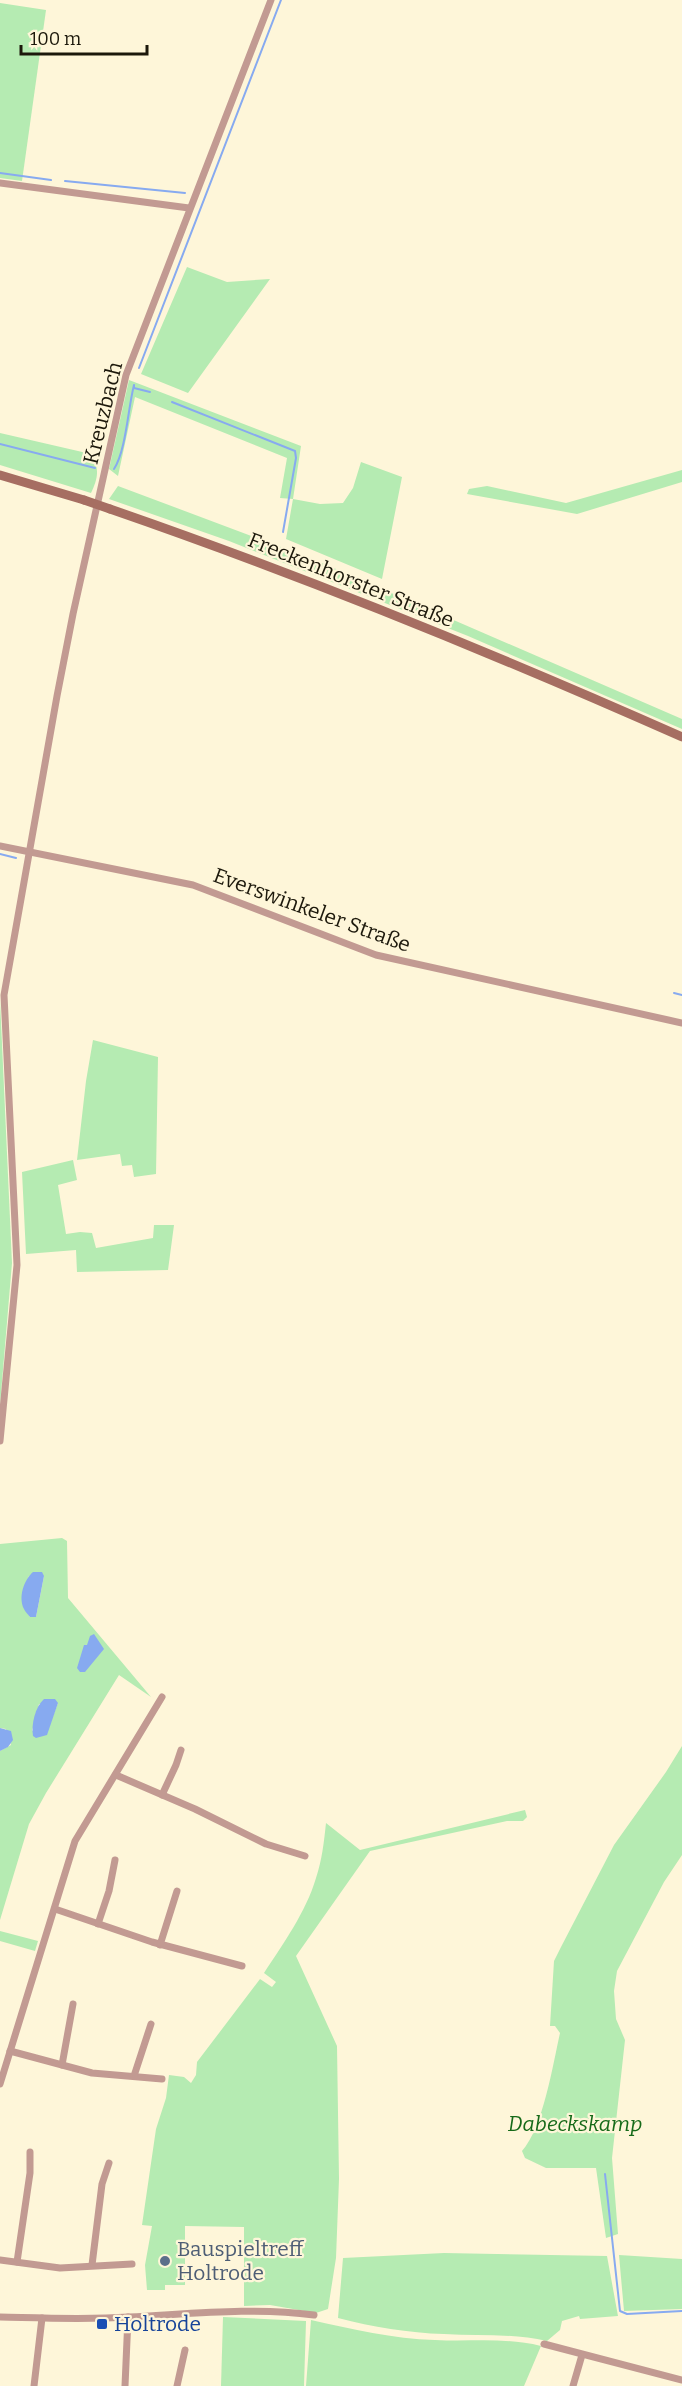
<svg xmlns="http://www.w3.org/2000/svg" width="682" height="2386" viewBox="0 0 682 2386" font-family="Bitter,serif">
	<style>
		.green { fill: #b5ebb2; fill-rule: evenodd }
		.water { fill: #87aaf0 }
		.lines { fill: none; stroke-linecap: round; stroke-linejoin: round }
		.stream { stroke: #87aaf0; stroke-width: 2 }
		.street { stroke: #c29a92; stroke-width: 7 }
		.secondary { stroke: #a66e62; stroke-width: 9 }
		.secondary-bridge { stroke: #a66e62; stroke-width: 9 }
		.service-dot { fill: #5c6f8a; stroke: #fef6d9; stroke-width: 2 }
		.transit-dot { fill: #1a4fb4; stroke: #fef6d9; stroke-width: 2 }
		.labels { text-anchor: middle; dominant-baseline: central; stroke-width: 4.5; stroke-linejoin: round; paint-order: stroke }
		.street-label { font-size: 21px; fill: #1c180b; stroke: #fef6d9 }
		.park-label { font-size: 21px; font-style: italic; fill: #166a19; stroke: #fef6d9 }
		.service-label { font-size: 21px; fill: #4e5e75; stroke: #fef6d9; text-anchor: start }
		.transit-label { font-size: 21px; fill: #164399; stroke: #fef6d9; text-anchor: start }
	</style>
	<rect width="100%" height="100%" fill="#fef6d9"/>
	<!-- green -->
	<g class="green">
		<path d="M0,3l46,7 -24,171 -22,-3z"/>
		<path d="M187,267l40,15 43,-3 -82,114 -47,-19z"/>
		<path d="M129,380l172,66 -8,53 27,5 23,-1 10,-15 8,-26 41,15 -20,102 -96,-40 7,-40 -13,-1 7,-40 -152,-61 -17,79 -9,-7z"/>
		<path d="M0,433l91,21c9,15 7,24 0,39l-91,-28z"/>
		<path d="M682,470v12l-105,32 -110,-20 2,-5 18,-3 79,17z"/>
		<path d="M118,486l195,73 369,160v10l-214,-93 -239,-95 -120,-42z"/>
		<path d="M0,1000l12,263 -12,142z"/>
		<path d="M93,1040l65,17 -2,117 -22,3 -2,-12 -10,1 -2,-12 -43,6 9,-79z"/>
		<path d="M73,1160l4,20 -19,5 8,49 14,-2 12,1 4,15 57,-10 1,-13h20l-6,45 -91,2 -1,-22 -50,4 -4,-82z"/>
		<path d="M62,1538l5,3 1,57 83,99 -32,-22 -73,118 -17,31 -29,96v-169l11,-6 -5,-16 -6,-1v-184zM29,1576h15l-8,41h-6c-10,-16 -8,-25 -1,-41zM58,1703l-5,13 -21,15 7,-27z"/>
		<path d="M682,1746v109l-18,27 -47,89 -3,20 2,28 9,21 -13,118 6,76 -12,4 -10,-70h-50l-21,-10 -3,-7c21,-23 31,-87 38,-118l-5,-7h-5l4,-65 7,-14 53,-102 52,-73z"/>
		<path d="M525,1810l2,7 -4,4h-16l-137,30 -74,105 41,90 2,133 -3,79 -8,51 -12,4 -46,-8 -26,1v-79l-59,-1v59h-20v5h-18l-2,-25 7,-39 -10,-1 14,-96 10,-31 3,-23 15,2 7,6 5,-8 1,-13 63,-83 12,8 4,-5 -12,-9c19,-29 42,-61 52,-95 6,-18 8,-36 10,-55l34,27z"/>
		<path d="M0,1931l38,10 -3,10 -35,-10z"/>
		<path d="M444,2253l163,3 11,60 -38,3 -1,-3 -17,5 -2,9 -13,11c-34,-8 -69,-5 -103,-7 -36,-1 -71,-7 -106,-16l5,-60z"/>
		<path d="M619,2255l63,4v50l-58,2z"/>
		<path d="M223,2317l83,4 -2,65h-83z"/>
		<path d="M311,2320c41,9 82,19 124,20 36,2 71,-3 106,6l-17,40h-218z"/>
	</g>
	<!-- water -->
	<g class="water">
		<path d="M33,1572h9l2,4 -8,41h-6c-2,-3 -5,-5 -6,-8 -6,-12 0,-29 9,-37z"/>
		<path d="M94,1634l10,15 -19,23h-5l-3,-4 7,-23h3l3,-9z"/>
		<path d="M55,1699l3,4 -11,32 -11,3 -3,-2c-2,-11 2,-29 11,-37z"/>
		<path d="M0,1728l11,3 2,9 -5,7 -8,4z"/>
	</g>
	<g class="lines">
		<!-- stream -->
		<g class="stream">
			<path d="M0,173l51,7"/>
			<path d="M65,181l120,12"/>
			<path d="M139,368l142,-368"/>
			<path d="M172,402l123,49 1,7 -13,74"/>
			<path d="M0,444l95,24"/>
			<path d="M114,469c12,-18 14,-61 20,-84v3l16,4"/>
			<path d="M0,854l16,4"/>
			<path d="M674,993l8,2"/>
			<path d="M605,2174l15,137 7,3 55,-3"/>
		</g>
		<!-- street -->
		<g class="street">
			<path d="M0,183l189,25"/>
			<path d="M0,846l193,39 183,70 306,68"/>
			<path d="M0,1441l17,-176 -13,-270 53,-299 16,-82 53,-239 145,-375"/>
			<path d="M116,1775l79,34 71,35 39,12"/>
			<path d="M162,1795l14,-30 5,-15"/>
			<path d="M55,1909l97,33 90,24"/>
			<path d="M98,1924l11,-33 6,-31"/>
			<path d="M160,1945l17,-54"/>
			<path d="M10,2051l82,22 70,6"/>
			<path d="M62,2065l11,-61"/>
			<path d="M134,2076l17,-52"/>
			<path d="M0,2084l75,-243 87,-144"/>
			<path d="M0,2260l60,8 72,-4"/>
			<path d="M17,2262l13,-89v-21"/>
			<path d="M92,2265l10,-81 7,-21"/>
			<path d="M0,2317c43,1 86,3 129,0 62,-3 123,-10 185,-2"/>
			<path d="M544,2344l138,36"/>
			<path d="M34,2386l8,-68"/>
			<path d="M125,2386l3,-69"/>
			<path d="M177,2386l8,-36"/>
			<path d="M573,2386l9,-31"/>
		</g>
		<!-- secondary -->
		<g class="secondary">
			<path d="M0,475l84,25"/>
			<path d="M110,509c194,67 385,145 572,228"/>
		</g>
		<!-- secondary-bridge -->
		<path class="secondary-bridge" d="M84,500l26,9"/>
	</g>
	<!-- markers -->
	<circle class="service-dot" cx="165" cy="2261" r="6"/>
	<rect class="transit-dot" x="96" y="2318" width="12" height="12" rx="3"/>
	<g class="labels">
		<!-- street labels -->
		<g class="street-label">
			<text transform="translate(103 413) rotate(-76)">Kreuzbach</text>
			<text transform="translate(351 580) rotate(22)">Freckenhorster Straße</text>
			<text transform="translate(312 910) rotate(20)">Everswinkeler Straße</text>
		</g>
		<!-- park labels -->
		<g class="park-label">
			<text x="575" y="2124">Dabeckskamp</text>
		</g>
		<!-- service labels -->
		<g class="service-label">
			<text x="177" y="2249">Bauspieltreff<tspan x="177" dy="24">Holtrode</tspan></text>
		</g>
		<!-- transit labels -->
		<g class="transit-label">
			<text x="114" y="2324">Holtrode</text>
		</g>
	</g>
	<!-- scale -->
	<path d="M21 45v9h126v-9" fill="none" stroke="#1c180b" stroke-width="3"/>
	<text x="30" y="45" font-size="18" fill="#1c180b" stroke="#fef6d9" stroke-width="4.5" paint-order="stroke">100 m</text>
</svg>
